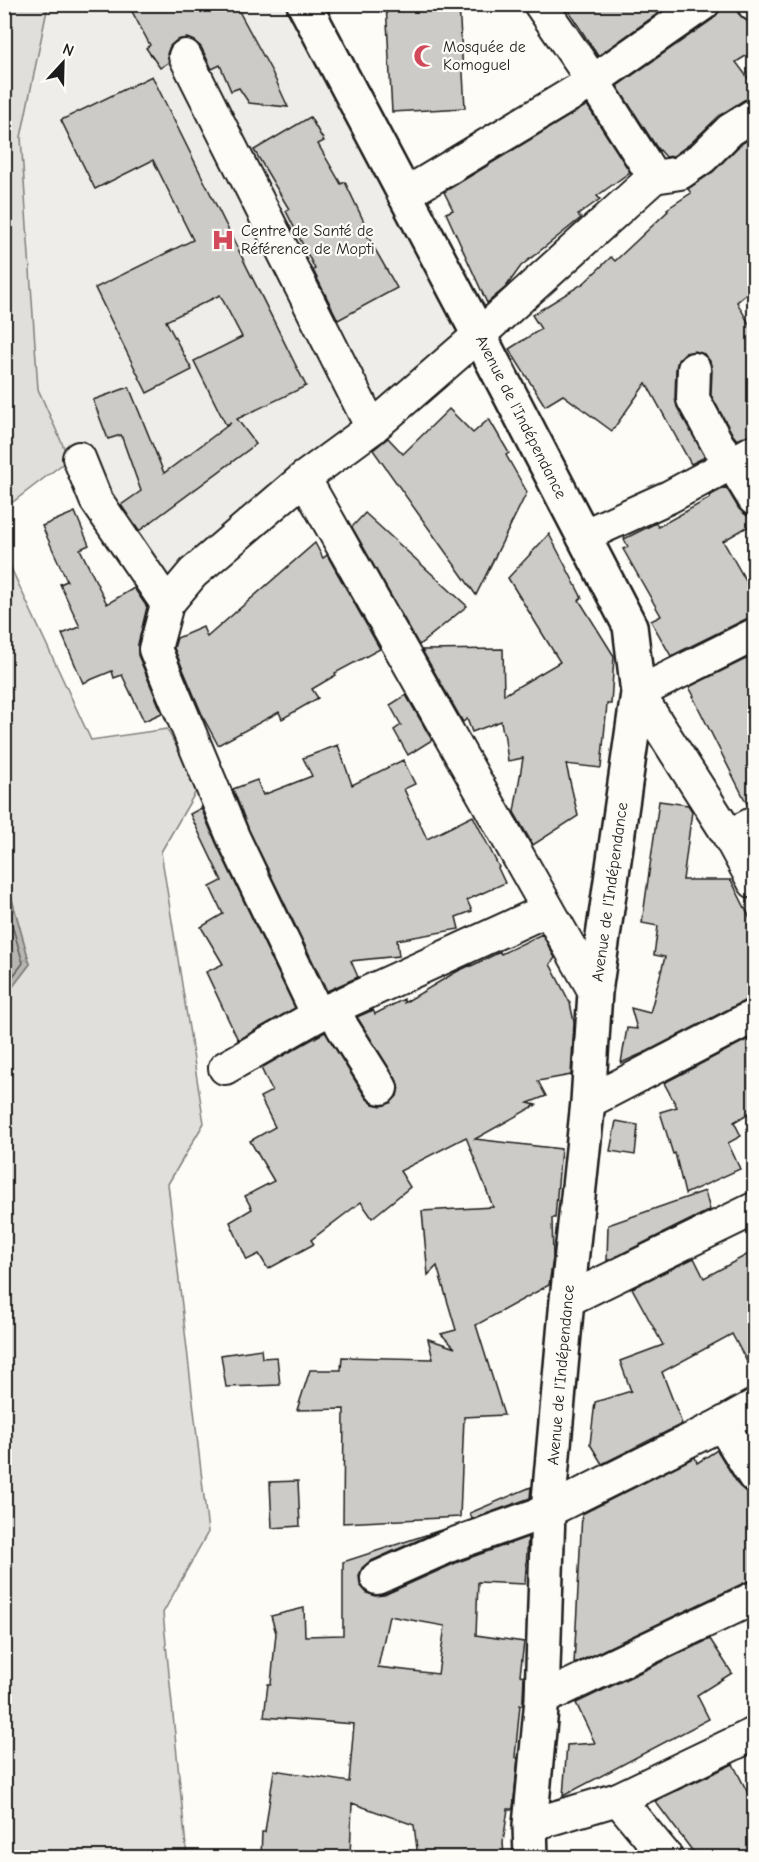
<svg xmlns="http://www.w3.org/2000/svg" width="759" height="1862" viewBox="0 0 759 1862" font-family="'Comic Neue',sans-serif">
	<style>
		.built { fill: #eeede9 }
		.grass { fill: #e0dfdb; stroke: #7e7e7c; stroke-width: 1.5 }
		.water { fill: url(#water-ripples); stroke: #797876; stroke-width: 1.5 }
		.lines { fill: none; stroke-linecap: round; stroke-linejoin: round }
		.shore { stroke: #5a5a58; stroke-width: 1.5 }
		.building { fill: #cccbc8; stroke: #1c1c1c; stroke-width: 1.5; fill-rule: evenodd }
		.street-casing { stroke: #1c1c1c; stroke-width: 36 }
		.secondary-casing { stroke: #1c1c1c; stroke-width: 38 }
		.street { stroke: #fdfcf7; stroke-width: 32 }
		.secondary { stroke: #fdfcf7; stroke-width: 33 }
		.labels { text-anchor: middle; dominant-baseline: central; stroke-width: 4.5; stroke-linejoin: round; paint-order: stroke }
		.poi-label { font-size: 16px; fill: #1c1c1c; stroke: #fdfcf7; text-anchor: start }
		.street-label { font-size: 16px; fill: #1c1c1c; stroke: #fdfcf7 }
	</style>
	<defs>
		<pattern id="water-ripples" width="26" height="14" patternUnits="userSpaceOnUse" patternTransform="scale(1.5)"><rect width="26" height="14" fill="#b7b6b2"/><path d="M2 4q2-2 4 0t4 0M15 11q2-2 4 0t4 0" fill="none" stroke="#9d9c98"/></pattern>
	</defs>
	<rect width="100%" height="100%" fill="#fdfcf7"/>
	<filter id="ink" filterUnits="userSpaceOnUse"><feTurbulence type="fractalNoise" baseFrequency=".0167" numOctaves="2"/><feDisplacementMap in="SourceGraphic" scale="12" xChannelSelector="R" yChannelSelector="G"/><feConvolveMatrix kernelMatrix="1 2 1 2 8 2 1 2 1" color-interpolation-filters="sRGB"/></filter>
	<g filter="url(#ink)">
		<!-- built -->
		<path class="built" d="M48,5h247l178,337 -317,263 -87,-146 -31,-70 -17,-252z"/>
		<!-- grass -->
		<g class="grass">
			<path d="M5,5h43l-27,132 17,252 31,70 -64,49z"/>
			<path d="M4,553l87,187 76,-11 31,59 -37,64 43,271 -36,61 40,348 -45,81 24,244h-182l-1,-860 26,-33 -25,-89z"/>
		</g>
		<!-- water -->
		<path class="water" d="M5,875l25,89 -25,33h-1z"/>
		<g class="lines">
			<!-- shore -->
			<path class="shore" d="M4,897l19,66 -19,25"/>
		</g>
		<!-- building -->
		<g class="building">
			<path d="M128,4h107l37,68 16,35 -39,-4 -10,-15 -8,3 -11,-26 -8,4 -11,-22 -7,-6 -7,-3 -10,2 -7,6 -3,8 2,8 -9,6 -14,-20 4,-3z"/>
			<path d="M386,4h73l6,104 -73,4z"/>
			<path d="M564,4h107l-73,52z"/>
			<path d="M721,4h15l2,9 9,8 7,15v15l-18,11 18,24v11l-10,3 -24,15 -29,28 -18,13 -7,1 -6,-7 -1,1 -42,-65 96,-67 6,-7z"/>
			<path d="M152,76l154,310 -69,33 19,25 -117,87 -18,-26 20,-14 -20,-56 -13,4 -15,-39 36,-13 35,86 67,-50 -5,2 -32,-64 48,-24 -22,-42 -54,26 26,49 -45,23 -52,-105 98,-48 -40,-80 -58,29 -34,-69z"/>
			<path d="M587,105l43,67 -33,24 3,3 -22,16 3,3 -60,48 -15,21 -19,16 -41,-90 7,-3 -9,-18z"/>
			<path d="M310,117l14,24 -6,3 23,40 4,-2 21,44 -3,2 34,60 -59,32 -25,-50 2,-1 -29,-58 3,-2 -35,-59z"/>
			<path d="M754,136v152l-17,14 17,31v100l-17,7 -4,-5 -22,-40 1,-25 -2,-9 -6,-7 -9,-3 -10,2 -7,7 -2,8 -1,30 2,9 28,50 -14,7 -45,-81 -34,48 -49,-36 -18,11 -36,-57 32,-20 -9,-14 52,-32 27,-26 4,4 53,-50 -1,-2 24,-16 -3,-4 25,-17 28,-28z"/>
			<path d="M449,409l24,24 16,-14 20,34 -3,2 21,37 -51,103 -103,-145 15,-12 15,16z"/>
			<path d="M726,487l13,22 7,6 8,2v6l-31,18 31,54v22l-8,2 -75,37 -20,-35 10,-5 -38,-67 5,-2 -4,-8 32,-16 2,4 52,-29 -1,-2z"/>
			<path d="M75,512l14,33 -9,4 27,55 27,-16 13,19 -9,37v11l24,58 -18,8 -22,-46 -8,3 -2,-7 -29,12 -21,-49 18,-7 -20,-43 7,-3 -25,-55z"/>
			<path d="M365,513l102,93 -48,39 -67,-118z"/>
			<path d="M549,534l33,64 -3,2 35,56 -3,48h-4l-6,64 -35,-4 12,52 -45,29 -19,-33 9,-54 -15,3 -4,-29 -1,1 -2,-12 -29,11 -5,-13 -4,3 -41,-72 81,-1 1,46 56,-33 -52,-84z"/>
			<path d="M315,543l8,15 4,-3 53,94 -45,24 1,2 -24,14 6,9 -36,21 -3,-7 -61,33 -14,-26 -30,-71 3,-10 26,-11 4,10z"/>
			<path d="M754,655v150l-6,1 -55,-109 1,-1 -5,-9z"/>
			<path d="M406,695l26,45 -24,15 -14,-25 7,-5 -11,-20z"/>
			<path d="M338,745l14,40 51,-25 12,24 -11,5 23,50 46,-23 26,51 -1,1 7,15 -38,17 5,11 -16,6 3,12 -62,11 2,16 -48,5 7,16 -31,14 -78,-161 -16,-41 24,-9 6,15 49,-19 -9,-18z"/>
			<path d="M659,801l29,4 4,6 -9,69h48l23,46v72l-8,2 -98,51 -27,12 6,-35 10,1 -6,-21 19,5 15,-56 -11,-2 4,-29 -16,-3z"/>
			<path d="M201,808l16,37 78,163 -57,32 -32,-68 17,-8 -22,-37 22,-13 -13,-27 12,-6 -32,-67z"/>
			<path d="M542,934l13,24 -5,6 20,39 4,19 -3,53 -33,6 8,15 -18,7 8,2 -61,34 86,10 -6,69h-3l1,40 -4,27 -73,40 28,90 -40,2 -4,100 -117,6 1,-114 -47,1 13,-40h31l1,-13 91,2 -5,-20 27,9 -14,-14 15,-4 -19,-64 -9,9 -6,-64 71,-4 -27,-70 -66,34 10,16 -38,31 -11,-16 -50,38 3,4 -46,25 -9,-15 -12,6 -17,-38 22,-13 -7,-13 29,-15 -24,-40 25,-14 -15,-30 12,-6 -11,-23 64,-36 41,66 7,6 9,2 8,-3 7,-7 2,-9 -3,-8 -39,-62 16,-7 2,4 29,-15v4l52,-31 15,-7v1l29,-14 1,2z"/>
			<path d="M754,1036v74l-20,12 7,14 -13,7 12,26 -55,25 -10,-41 -2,1 -13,-42 17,-5 -13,-24z"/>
			<path d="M616,1121l22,4 -3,30 -25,-4z"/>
			<path d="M705,1191l5,19 -103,51 1,-36z"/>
			<path d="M754,1251v124l-22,-41 -70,38 20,52 -80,40 -12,-20 5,-42 36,-11 -11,-30 43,-16 -31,-57 62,-30 10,20z"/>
			<path d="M261,1349l1,9 15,-1 3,28 -54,2 -5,-32z"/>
			<path d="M717,1450l22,36 7,6 8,2v86l-8,2 -172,82 8,-150 113,-57 2,6z"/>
			<path d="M298,1481l2,45 -28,2 -2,-46z"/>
			<path d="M531,1487l-1,11 -58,21 -2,-6z"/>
			<path d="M441,1530l-72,32 -7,6 -3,8 1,9 7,8 8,3 9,-1 74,-33 70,-25 -3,47 -47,-2 -2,53 48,7 -4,33 4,1 -1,22v7h-3l-5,52 3,1 -5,51h-5l-5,33 1,15h-86l-4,-32 -62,-22 -2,54h-89l1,-25h3l9,-62 75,12 5,-58 -90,-7 4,-33h3l5,-51 -5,-17 33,-8 1,28 38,-1v-73zM389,1616l56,10 -7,48 -60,-7z"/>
			<path d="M710,1639l22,34 -35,22 12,24 -146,77 4,-51 28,-2 -19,-40z"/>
			<path d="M733,1764l21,41v52h-57l-42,-56z"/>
		</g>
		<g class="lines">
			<!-- street casing -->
			<g class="street-casing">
				<g id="street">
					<path d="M540,4l53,77 61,96"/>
					<path d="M754,4v1"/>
					<path d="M185,56l187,372"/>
					<path d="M404,195l189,-114 110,-77"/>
					<path d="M694,369l-1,30 25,46 14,18 22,36"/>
					<path d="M79,458l17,42 71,104 -12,45 78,188 85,178"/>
					<path d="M304,478l291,514"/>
					<path d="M583,536l86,-39 85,-46"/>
					<path d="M167,604l26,-31 111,-95 68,-50 107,-93 175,-158 26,-4 23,-16 27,-27 24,-15"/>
					<path d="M754,635l-116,58 91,143 25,46"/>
					<path d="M729,836l25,-13"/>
					<path d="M333,1008l10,20 38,60"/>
					<path d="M225,1068l93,-53 229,-105"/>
					<path d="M588,1102l166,-86"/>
					<path d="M567,1300l187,-91"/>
					<path d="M722,1424l32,52"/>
					<path d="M377,1578l74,-33 97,-34 174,-87 32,-18"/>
					<path d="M542,1699l212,-101"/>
					<path d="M618,1799l49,59"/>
					<path d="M530,1825l88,-26 136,-65"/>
				</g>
			</g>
			<!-- secondary casing -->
			<g class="secondary-casing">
				<path id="secondary" d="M304,4l175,331 151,291 8,67 -43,299 -7,110 -21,198 -19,211 -6,188 -12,126 1,33"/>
			</g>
			<!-- street -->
			<use href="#street" class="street"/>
			<!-- secondary -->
			<use href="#secondary" class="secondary"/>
		</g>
	</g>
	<!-- icons -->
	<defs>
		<g id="mosque-bare" transform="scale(1.8)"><path d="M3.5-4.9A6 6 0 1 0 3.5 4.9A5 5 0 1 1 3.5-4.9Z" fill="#d1495b" stroke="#fdfcf7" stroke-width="2.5" paint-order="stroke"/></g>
		<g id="hospital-bare" transform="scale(1.8)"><path d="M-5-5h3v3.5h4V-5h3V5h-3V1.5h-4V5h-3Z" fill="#d1495b" stroke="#fdfcf7" stroke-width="2.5" paint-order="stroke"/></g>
	</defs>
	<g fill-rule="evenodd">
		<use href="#mosque-bare" x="425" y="56"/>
		<use href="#hospital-bare" x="223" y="240"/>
	</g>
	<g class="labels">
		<!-- poi labels -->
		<g class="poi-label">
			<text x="443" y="47">Mosquée de<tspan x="443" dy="18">Komoguel</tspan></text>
			<text x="241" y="231">Centre de Santé de<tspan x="241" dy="18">Référence de Mopti</tspan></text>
		</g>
		<!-- street labels -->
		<g class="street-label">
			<text transform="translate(521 417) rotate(63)">Avenue de l'Indépendance</text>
			<text transform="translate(610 892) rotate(-82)">Avenue de l'Indépendance</text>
			<text transform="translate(561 1375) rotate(-85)">Avenue de l'Indépendance</text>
		</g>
	</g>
	<!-- margin -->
	<rect width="759" height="1862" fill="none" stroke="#fdfcf7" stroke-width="24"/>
	<rect x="12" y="12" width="735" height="1838" fill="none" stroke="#1c1c1c" stroke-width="2" filter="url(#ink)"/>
	<!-- north arrow -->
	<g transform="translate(63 63) rotate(22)" stroke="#fdfcf7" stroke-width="4.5" paint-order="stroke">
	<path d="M0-4.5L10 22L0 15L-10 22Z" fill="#1c1c1c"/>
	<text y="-9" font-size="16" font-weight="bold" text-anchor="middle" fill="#1c1c1c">N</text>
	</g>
</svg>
